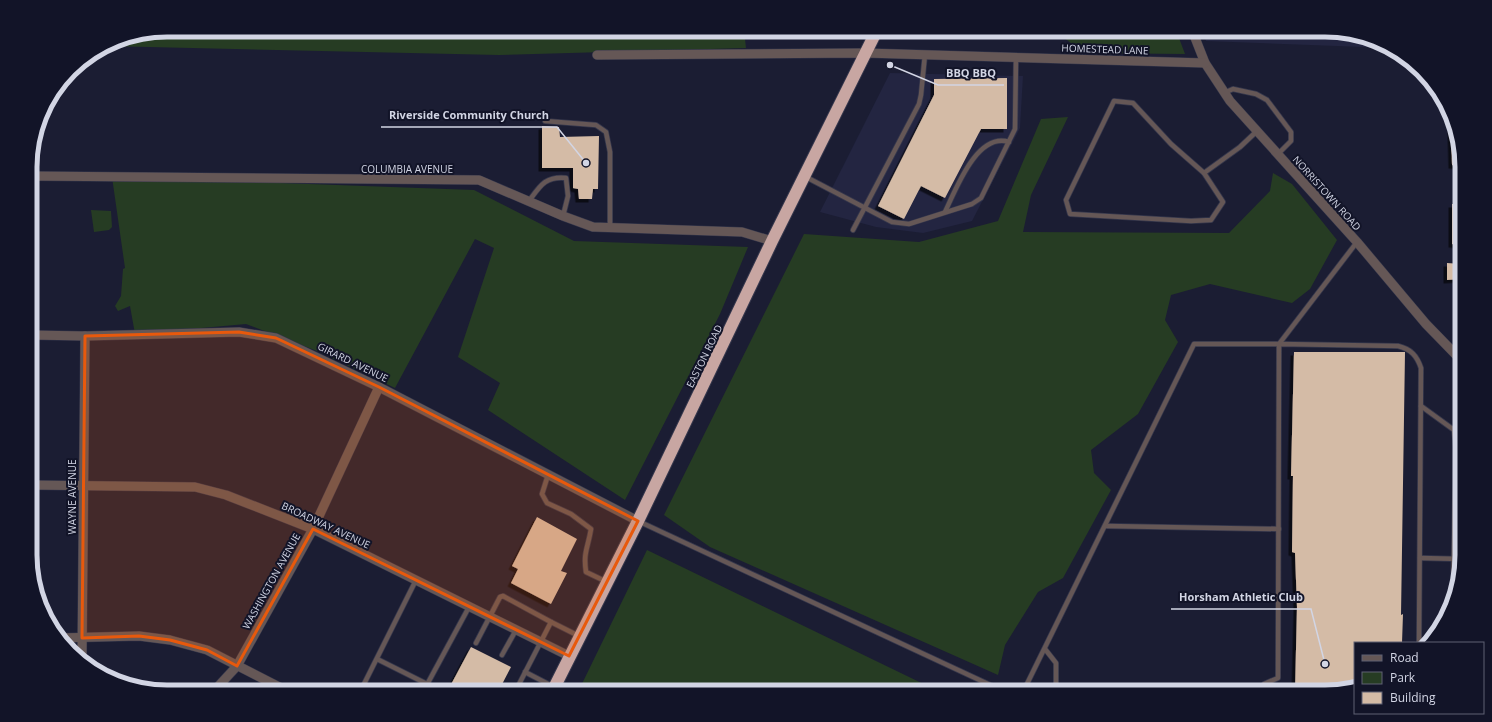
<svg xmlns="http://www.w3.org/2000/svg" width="1492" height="722" viewBox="0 0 1492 722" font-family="'Open Sans',sans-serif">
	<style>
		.built { fill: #232541 }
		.green { fill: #263c23 }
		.building { fill: #d4bba6; filter: url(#shadow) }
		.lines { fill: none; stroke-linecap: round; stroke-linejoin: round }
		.lane-casing { stroke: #35374c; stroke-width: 6 }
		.street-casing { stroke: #35374c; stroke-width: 10 }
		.highway-casing { stroke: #35374c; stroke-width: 14 }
		.lane { stroke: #655756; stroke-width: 4.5 }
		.street { stroke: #655756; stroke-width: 9 }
		.highway { stroke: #c8a6a2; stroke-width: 12 }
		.marked { fill: #e8590c; fill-opacity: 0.2; stroke: #e8590c; stroke-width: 3; stroke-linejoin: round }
		.labels { text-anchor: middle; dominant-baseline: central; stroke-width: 4; stroke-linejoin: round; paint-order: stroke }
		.street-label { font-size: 10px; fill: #d2d5e4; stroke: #121428 }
		.rim { fill: none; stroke: #d2d5e4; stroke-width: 5 }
		.leader { fill: none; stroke: #d2d5e4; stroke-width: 1.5 }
		.callout-dot { fill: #d2d5e4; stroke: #121428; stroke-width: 1.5 }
		.callout-label { font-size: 11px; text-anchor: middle; font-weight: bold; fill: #d2d5e4; stroke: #121428; stroke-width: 4; stroke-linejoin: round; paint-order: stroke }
	</style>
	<defs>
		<filter id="shadow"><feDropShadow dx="-3.5" dy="3.5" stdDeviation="0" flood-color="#0009"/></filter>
	</defs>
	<rect width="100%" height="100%" fill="#1b1d33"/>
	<!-- built -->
	<g class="built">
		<path d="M1202,30h123l61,14 4,4 -184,-7z"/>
		<path d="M890,73l133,3 -3,52 -48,93 -49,12 -47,-6 -56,-15z"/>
	</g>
	<!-- green -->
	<g class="green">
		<path d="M167,30h577l2,18 -247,7 -393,-9 9,-6z"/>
		<path d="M1054,30h122l9,24 -101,-1z"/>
		<path d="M1068,117l-37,78 -8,37 206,1 41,-42 3,-18 19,11 45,56 -27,49 -18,14 -82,-19 -39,11 -6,25 13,22 -40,72 -47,36 3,23 17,17 -48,88 -25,14 -33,53 -7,30 -288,-128 -46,-32 140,-281 115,8 79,-21 43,-102z"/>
		<path d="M112,177l362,13 100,51 174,6 -28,67 -95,186 -137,-90 12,-27 -42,-26 36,-109 -19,-9 -80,149 -78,-37 -71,-27 -111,10 -5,-28 -12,5 -3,-5 6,-10 2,-27 2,-1z"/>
		<path d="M91,210l20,1 1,16 -3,3 -15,2z"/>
		<path d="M647,550l293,142h-362z"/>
	</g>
	<!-- building -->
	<g class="building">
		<path d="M1007,78v51h-26l-36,69 -24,-12 -17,33 -26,-13 56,-111v-16z"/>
		<path d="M542,126l17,1 1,10 39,-1 -1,53h-5l-1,10h-13l-1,-10 -5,-1v-20h-31z"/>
		<path d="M1451,127l10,22v17l-9,-1z"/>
		<path d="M1452,204h9v41l-9,-1z"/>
		<path d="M1447,263l14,1v15l-14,1z"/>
		<path d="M1294,352h111l-4,263 2,-1 -1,29h-47v42l-21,7h-39l2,-85 -2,-54 -3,-1 1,-76h-2z"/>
		<path d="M537,517l40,22 -16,32 6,2 -16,31 -40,-21 7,-14 -6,-3z"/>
		<path d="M471,647l40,20 -13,25h-51z"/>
	</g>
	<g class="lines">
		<!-- lane casing -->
		<g class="lane-casing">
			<g id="lane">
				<path d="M1224,93l9,-4 23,5 11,6 24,32v9l-13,13"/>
				<path d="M1114,101l19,2 38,41 33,29 19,29 -12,18 -20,1 -121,-7 -4,-14z"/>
				<path d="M545,121l51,4 10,7 4,20v76"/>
				<path d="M1204,173l36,-26 17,-16"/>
				<path d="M806,177l86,45 17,2 63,-20 9,-6 34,-69 1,-72"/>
				<path d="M529,201c11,-15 16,-25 37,-23l2,18 -5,20"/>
				<path d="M945,212c11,-23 32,-80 64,-70"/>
				<path d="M853,230l66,-126 2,-9 4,-41"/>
				<path d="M1421,406l33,24 2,17 -3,148"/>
				<path d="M548,475l-6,19 5,9 24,11 20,15c-3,19 -8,23 -5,43l21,10"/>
				<path d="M638,521l363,169 10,2"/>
				<path d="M1106,526l173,3"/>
				<path d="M1420,558l41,1"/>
				<path d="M476,643l24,-46 3,-1 48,26"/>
				<path d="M1045,649l11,14v29"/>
				<path d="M502,655l14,-25"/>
				<path d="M377,659l50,25"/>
				<path d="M525,672l29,15"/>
				<path d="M362,688l8,4"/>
				<path d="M360,692l56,-112"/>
				<path d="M423,692l46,-85"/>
				<path d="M515,692l36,-70 28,14"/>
				<path d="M1023,692l171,-348h85l78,-102"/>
				<path d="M1261,692l3,-8 14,-6 1,-334 119,2c13,3 19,10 23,22l-2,275"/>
			</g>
		</g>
		<!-- street casing -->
		<g class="street-casing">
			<g id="street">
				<path d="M1192,30l13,33 25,38 127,141 69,82 35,36"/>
				<path d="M597,55l268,-2 340,10"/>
				<path d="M30,176l449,4 84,36 30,11 149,5 30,9"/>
				<path d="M31,335l54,1 154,-4 37,6 103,49 259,134"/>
				<path d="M31,485l164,2 31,8 87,34 256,127"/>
				<path d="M58,638l81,-2 31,4 37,10 82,42"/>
				<path d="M82,658l3,-322"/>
				<path d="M213,692l24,-26 76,-137 66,-142"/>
			</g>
		</g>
		<!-- highway casing -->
		<g class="highway-casing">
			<path id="highway" d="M552,692l86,-171 134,-280 105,-211"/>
		</g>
		<!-- lane -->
		<use href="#lane" class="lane"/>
		<!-- street -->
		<use href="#street" class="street"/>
		<!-- highway -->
		<use href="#highway" class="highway"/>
	</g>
	<!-- marked area -->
	<path class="marked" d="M239,332l37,6 103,49 259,134 -69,135 -256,-127 -76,137 -30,-16 -37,-10 -31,-4 -57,2 3,-302z"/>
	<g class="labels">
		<!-- street labels -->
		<g class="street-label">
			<text transform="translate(1105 49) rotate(2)">HOMESTEAD LANE</text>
			<text x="407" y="169">COLUMBIA AVENUE</text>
			<text transform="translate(1327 193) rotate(48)">NORRISTOWN ROAD</text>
			<text transform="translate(704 356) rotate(-64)">EASTON ROAD</text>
			<text transform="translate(353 362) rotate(26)">GIRARD AVENUE</text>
			<text transform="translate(72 497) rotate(-90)">WAYNE AVENUE</text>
			<text transform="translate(326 525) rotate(25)">BROADWAY AVENUE</text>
			<text transform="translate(271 581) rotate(-61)">WASHINGTON AVENUE</text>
		</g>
	</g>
	<!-- crop -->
	<path d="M0 0H1492V722H0ZM167 37H1325A130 130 0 0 1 1455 167V555A130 130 0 0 1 1325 685H167A130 130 0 0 1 37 555V167A130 130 0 0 1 167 37Z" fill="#121428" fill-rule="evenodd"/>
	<path class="rim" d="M167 37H1325A130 130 0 0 1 1455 167V555A130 130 0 0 1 1325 685H167A130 130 0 0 1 37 555V167A130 130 0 0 1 167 37Z"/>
	<!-- callouts -->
	<path class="leader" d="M890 65L938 85H1004M586 163L557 127H381M1325 664L1311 609H1171"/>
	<g class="callout-dot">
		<circle cx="890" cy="65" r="4"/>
		<circle cx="586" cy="163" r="4"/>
		<circle cx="1325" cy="664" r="4"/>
	</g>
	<g class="callout-label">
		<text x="971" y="77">BBQ BBQ</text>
		<text x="469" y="119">Riverside Community Church</text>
		<text x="1241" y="601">Horsham Athletic Club</text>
	</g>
	<!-- legend -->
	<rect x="1354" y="642" width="130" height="72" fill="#121428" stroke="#5f6173"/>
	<rect x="1362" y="655" width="20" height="6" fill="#655756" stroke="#5f6173"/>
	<text x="1390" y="662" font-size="12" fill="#d2d5e4">Road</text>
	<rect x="1362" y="672" width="20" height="12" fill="#263c23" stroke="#5f6173"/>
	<text x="1390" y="682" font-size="12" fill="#d2d5e4">Park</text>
	<rect x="1362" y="692" width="20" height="12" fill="#d4bba6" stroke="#5f6173"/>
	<text x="1390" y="702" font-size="12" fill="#d2d5e4">Building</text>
</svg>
